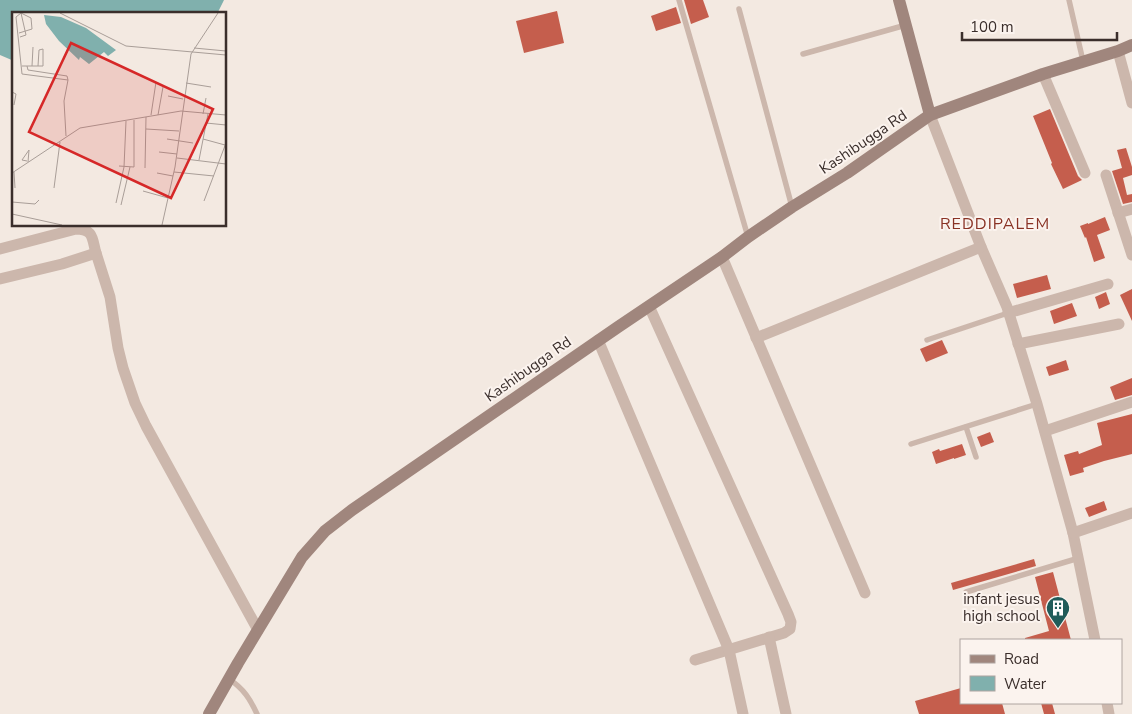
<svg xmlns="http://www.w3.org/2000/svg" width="1132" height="714" viewBox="0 0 1132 714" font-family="'Nunito Sans',sans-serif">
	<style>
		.water { fill: #80b0ad }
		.building { fill: #c55e4d }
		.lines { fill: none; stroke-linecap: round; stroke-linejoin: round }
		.lane { stroke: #ccb7ac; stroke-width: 5.5 }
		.street { stroke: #ccb7ac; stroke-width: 11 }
		.secondary { stroke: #a0867d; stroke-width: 12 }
		.labels { text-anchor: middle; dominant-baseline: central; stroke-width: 4; stroke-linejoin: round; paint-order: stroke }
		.street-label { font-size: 15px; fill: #3a2e2b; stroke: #fbf3ee }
		.poi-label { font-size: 15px; fill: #3a2e2b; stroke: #fbf3ee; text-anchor: end }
		.neighbourhood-label { font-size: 16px; letter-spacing: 1px; fill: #893224; stroke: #fbf3ee }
		.inset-road { fill: none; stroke: #a99e98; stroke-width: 1 }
		.view { fill: #d62828; fill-opacity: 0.15; stroke: #d62828; stroke-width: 2.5 }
		.inset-edge { fill: none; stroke: #3a2e2b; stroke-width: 2.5 }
	</style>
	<rect width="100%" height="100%" fill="#f3e9e1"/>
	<!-- water -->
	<path class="water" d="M0,0h224l-7,14h-203v47l-14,-6z"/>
	<!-- building -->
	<g class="building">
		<path d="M684,0h19l6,17 -18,7z"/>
		<path d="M676,7l5,16 -25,8 -5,-15z"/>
		<path d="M557,11l7,32 -40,10 -8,-32z"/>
		<path d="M1050,109l28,67 4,4 -19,9 -12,-25 1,-1 -19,-47z"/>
		<path d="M1126,148l6,19v8l-9,3 4,17 5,-1v8l-9,2 -11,-33 10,-3 -5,-18z"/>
		<path d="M1105,217l5,13 -13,5 8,23 -11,4 -8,-25 -1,1 -5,-12 8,-3v1z"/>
		<path d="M1047,275l4,14 -34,9 -4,-14z"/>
		<path d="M1132,289v32l-12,-26z"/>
		<path d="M1106,292l4,12 -11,5 -4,-12z"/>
		<path d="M1072,303l5,13 -23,8 -4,-13z"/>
		<path d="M942,340l6,13 -22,9 -6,-13z"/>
		<path d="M1066,360l3,10 -20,6 -3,-9z"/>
		<path d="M1132,378v17l-17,5 -5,-13z"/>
		<path d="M1132,414v40l-28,7 -21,7 1,4 -14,4 -6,-21 14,-4 1,3 23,-9 -5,-22z"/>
		<path d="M990,432l4,10 -13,5 -4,-10z"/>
		<path d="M962,444l4,11 -12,4v-1l-18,6 -4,-12 7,-3 1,2z"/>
		<path d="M1104,501l3,9 -18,7 -4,-9z"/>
		<path d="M1034,559l2,7 -83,24 -2,-7z"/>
		<path d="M1053,572l18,68h-46v-2l24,-7 -14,-54z"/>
		<path d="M961,688v15h41l3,11h-86l-4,-13z"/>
		<path d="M1041,703h11l3,11h-11z"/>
	</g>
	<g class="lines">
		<!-- lane -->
		<g class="lane">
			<path d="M679,0l69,237"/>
			<path d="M1069,0l14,61"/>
			<path d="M739,9l53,198"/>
			<path d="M803,54l103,-29"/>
			<path d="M927,340l81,-27"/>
			<path d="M966,427l10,30"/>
			<path d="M911,444l126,-40"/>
			<path d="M966,592l113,-34"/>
			<path d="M229,679c15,10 21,20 28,35"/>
		</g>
		<!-- street -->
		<g class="street">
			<path d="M1118,51l14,52"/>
			<path d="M1043,74l42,99"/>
			<path d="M930,115l51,132 26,60 30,97 36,129 22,107"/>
			<path d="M1106,175l26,80"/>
			<path d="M1118,213l14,-4"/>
			<path d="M0,249l76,-20c18,0 16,10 20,24"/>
			<path d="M722,257l143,336"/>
			<path d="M0,279l62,-15 34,-11 14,44 8,51 5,20 12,35 11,23 112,204"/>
			<path d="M649,306l139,308 3,8 -1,7 -6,4 -89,27"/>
			<path d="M1008,313l100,-29"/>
			<path d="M756,338l225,-91"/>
			<path d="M598,340l131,310 14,64"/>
			<path d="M1018,344l101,-20"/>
			<path d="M1045,431l87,-29"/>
			<path d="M1073,533l59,-20"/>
			<path d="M769,637l17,77"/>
			<path d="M1107,703l2,11"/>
		</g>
		<!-- secondary -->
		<g class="secondary">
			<path d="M899,0l31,115"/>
			<path d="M209,714l29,-51 64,-106 23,-26 27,-21 266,-183 104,-70 26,-20 44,-30 55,-34 83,-58 113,-41 75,-23 14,-6"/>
		</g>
	</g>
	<!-- icons -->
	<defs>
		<g id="building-pin" transform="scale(1.25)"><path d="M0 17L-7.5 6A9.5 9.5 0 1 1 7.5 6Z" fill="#205c5a" stroke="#fbf3ee"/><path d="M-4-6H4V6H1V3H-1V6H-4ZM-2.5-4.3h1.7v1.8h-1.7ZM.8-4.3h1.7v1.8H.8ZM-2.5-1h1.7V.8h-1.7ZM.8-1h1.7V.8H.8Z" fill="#fff"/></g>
	</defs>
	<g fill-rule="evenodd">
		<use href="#building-pin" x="1058" y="608"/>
	</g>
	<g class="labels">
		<!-- street labels -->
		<g class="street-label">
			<text transform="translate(863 142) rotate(-34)">Kashibugga Rd</text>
			<text transform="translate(528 369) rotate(-35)">Kashibugga Rd</text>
		</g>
		<!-- poi labels -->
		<g class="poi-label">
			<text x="1040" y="599">infant jesus<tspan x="1040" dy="17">high school</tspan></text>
		</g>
		<!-- neighbourhood labels -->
		<g class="neighbourhood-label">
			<text x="995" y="224">REDDIPALEM</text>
		</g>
	</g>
	<!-- overview -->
	<g transform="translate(12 12)">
		<rect width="214" height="214" fill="#f3e9e1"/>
		<path d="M32,3l17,2 25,11 30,22 -8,6 -4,-4 -15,12 -9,-7 -1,3 -20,-19 -13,-17z" fill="#80b0ad"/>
		<path class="inset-road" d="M48,1l66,33 100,9M7,21l13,-4 -1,-11 -10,-5 -5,4 6,57 46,6 -4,21 2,35M8,25l6,-2 -5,-22M182,36l32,3M10,54h21v-17l-4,1 -1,16M15,54l1,4 39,6 1,4M20,54l1,-19M174,71l25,4M0,80l4,2 -2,11M156,84l15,3M191,102l3,-16M139,103l5,-33M146,103l5,-28M194,111l20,2M134,117l33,2M155,127l26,4M191,127l22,6M147,140l18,2M165,146l49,6M187,148l9,-46M15,149l-5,-1 7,-10 -1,12M107,154l15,1v-47M133,156l1,-51M2,160l1,16M162,160l40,4M0,161l68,-45 101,-17 45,4M145,161l16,3M42,176l6,-46M131,179l25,7M192,189l22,-58M0,190l23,2 4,-4M104,191l8,-36 2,-46M109,193l9,-38M0,202l50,11M150,213l13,-58 16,-113 27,-41"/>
		<path class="view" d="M59,31l142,66 -42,89 -142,-66z"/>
		<rect width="214" height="214" class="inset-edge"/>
	</g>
	<!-- legend -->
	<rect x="960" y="639" width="162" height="65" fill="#fbf3ee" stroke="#aea4a0"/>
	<rect x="970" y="655" width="25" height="8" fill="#a0867d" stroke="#aea4a0"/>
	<text x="1004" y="664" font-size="15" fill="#3a2e2b">Road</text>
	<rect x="970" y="676" width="25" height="15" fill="#80b0ad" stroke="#aea4a0"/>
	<text x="1004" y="689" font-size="15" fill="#3a2e2b">Water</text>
	<!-- scale -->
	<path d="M962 32v8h155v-8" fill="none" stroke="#3a2e2b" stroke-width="2.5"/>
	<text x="970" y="32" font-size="15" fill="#3a2e2b" stroke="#fbf3ee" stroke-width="4" paint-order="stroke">100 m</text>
</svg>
